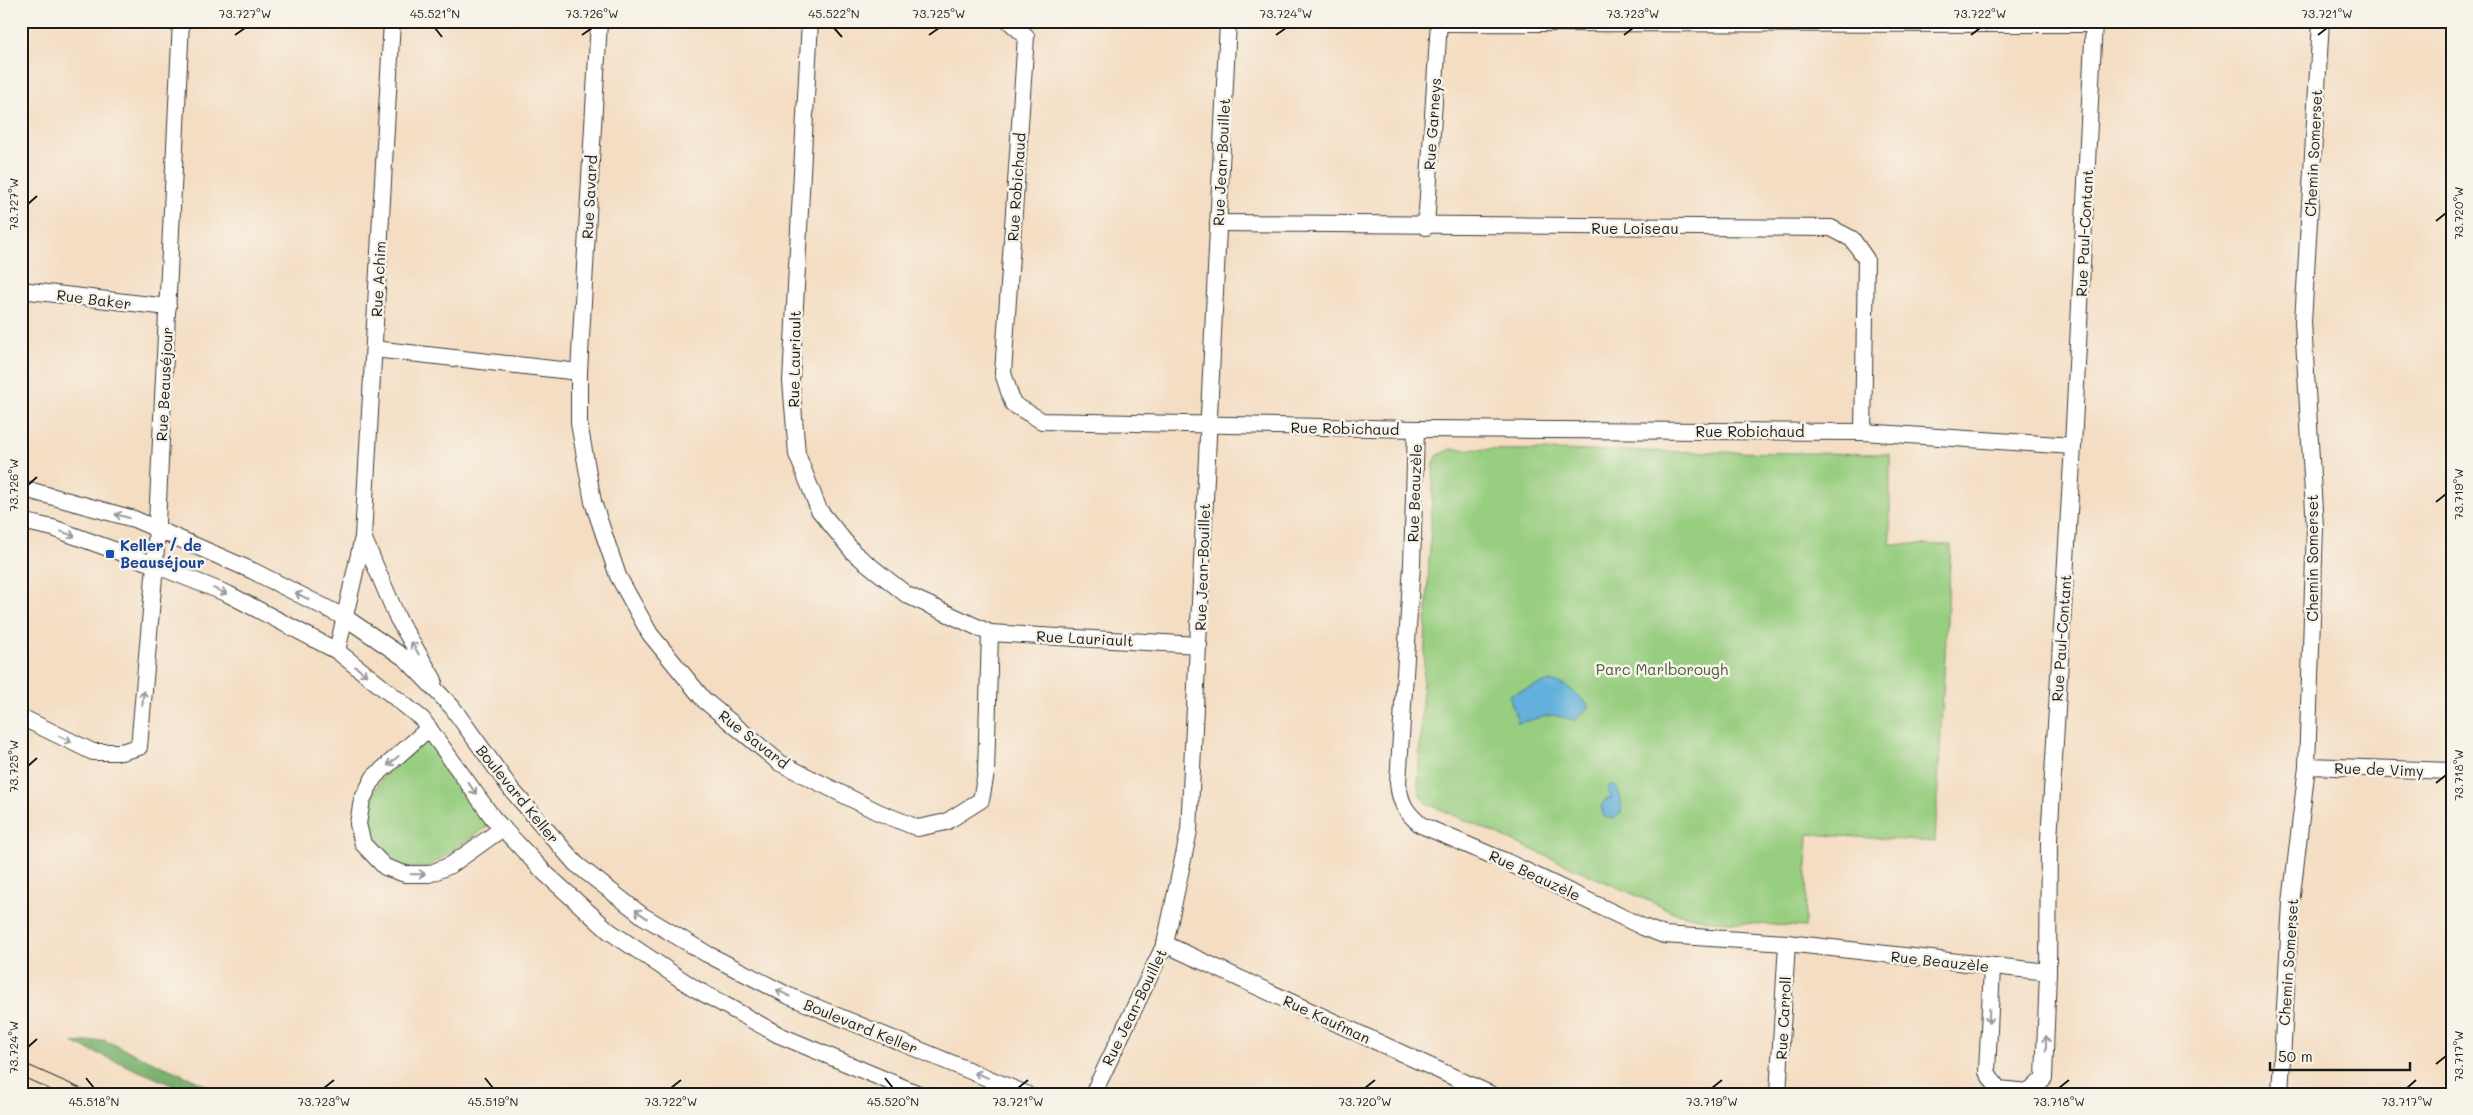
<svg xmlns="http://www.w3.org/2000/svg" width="2473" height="1115" viewBox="0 0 2473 1115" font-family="Mali,sans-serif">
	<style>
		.green { fill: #98ce80; stroke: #5a754e }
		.forest { fill: #7ab16e; stroke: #4b6645 }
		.water { fill: #63b0dc; stroke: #40667c }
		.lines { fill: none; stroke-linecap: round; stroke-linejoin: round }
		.minor-casing { stroke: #3c3935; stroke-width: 18 }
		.minor { stroke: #fff; stroke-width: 16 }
		.tram { stroke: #1c1c1c; stroke-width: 1 }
		.oneway { stroke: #999 }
		.ticks { fill: none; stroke: #1c1c1c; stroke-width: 2 }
		.transit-dot { fill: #1a4fb4; stroke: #f7f3e8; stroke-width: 2 }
		.labels { text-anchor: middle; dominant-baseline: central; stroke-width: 5; stroke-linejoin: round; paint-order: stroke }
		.street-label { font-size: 15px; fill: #1c1c1c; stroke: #f7f3e8 }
		.transit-label { font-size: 15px; font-weight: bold; fill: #164399; stroke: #f7f3e8; text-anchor: start }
		.park-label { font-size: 15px; fill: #475a3f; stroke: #f7f3e8 }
		.neatline { fill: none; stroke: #1c1c1c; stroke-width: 2 }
		.ticks-label { font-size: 12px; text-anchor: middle; fill: #1c1c1c }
	</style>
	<rect width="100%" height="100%" fill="#f7f3e8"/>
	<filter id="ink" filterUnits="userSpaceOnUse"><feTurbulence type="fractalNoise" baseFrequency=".02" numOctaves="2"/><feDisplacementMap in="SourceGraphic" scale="10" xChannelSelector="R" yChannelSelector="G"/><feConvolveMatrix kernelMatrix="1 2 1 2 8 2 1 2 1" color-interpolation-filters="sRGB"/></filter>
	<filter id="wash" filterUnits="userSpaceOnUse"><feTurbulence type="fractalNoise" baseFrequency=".0096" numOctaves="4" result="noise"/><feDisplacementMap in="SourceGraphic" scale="20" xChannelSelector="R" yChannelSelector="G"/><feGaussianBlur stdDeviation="1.12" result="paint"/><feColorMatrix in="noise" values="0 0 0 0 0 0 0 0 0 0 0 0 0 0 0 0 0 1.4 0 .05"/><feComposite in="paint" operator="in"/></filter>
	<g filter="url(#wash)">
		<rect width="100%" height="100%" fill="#f4ddc2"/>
		<!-- green -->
		<g class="green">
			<path d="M1450,449l440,5v90l61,1 -16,297 -127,-8 -3,93 -92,-6 -37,-8 -250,-110 -6,-8 -2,-11 16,-321 4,-8z"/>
			<path d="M428,738l62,87 -61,42 -18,1 -22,-9 -20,-23v-35l13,-23z"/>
		</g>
		<!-- forest -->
		<path class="forest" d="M104,1040l122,54h-33l-120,-51z"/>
		<!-- water -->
		<g class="water">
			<path d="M1550,681l17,5 20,18 1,4 -13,12 -23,-5 -34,8 -9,-28z"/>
			<path d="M1610,785h4c7,7 8,18 7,28l-8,6 -9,-2 -3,-10 3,-6 8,-4 -5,-7z"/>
		</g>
	</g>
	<g filter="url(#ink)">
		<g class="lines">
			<!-- minor casing -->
			<g class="minor-casing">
				<g id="minor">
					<path d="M599,21l-20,351v51l14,79 25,74 32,58 54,66 76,63 98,49 40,16 28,-6 35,-22 5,-27 4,-140"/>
					<path d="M810,21l-19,360 6,73 22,56 35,43 53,42 83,38 209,12"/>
					<path d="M1009,21l17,15 -23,337 10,31 29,17 374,8 447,3 210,14"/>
					<path d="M1439,23l654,1"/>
					<path d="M1218,223l613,5 21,11 14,20 -3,173"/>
					<path d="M1426,227l13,-206"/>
					<path d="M21,290l147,17"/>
					<path d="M374,349l205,23"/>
					<path d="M1416,429l-4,136 -14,218c2,19 7,29 23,42l86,37 136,65 21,8 123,8 261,29"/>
					<path d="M21,488l113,31 119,52 93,47 60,41 46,48 59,82 65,75 67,52 64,38 82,42 237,98"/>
					<path d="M21,521l32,7 102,37 73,29 109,57 85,68 71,99 52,55 64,58 85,57 85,47 140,59"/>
					<path d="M363,537l35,82 36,61"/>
					<path d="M337,651l26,-114 29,-516"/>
					<path d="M21,717l72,35h28l18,-5 16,-182 26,-544"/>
					<path d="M429,728l-55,49 -12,23 -4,24 5,20 22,23 20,7h24l22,-9 52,-37"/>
					<path d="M2307,766l145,5"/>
					<path d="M1165,944l325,150"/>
					<path d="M1992,967l-5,105 11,17 31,3 15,-14 4,-106 1,-132 24,-394 21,-425"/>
					<path d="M1093,1094l72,-150 24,-113 39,-810"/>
					<path d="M1778,1094l9,-151"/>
					<path d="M2280,1094l11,-191 16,-137 8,-238 -12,-206 18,-301"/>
				</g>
			</g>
			<!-- minor -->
			<use href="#minor" class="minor"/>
			<!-- tram -->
			<g class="tram">
				<path d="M21,1062l72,32"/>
				<path d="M21,1076l39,18"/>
			</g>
		</g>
		<!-- one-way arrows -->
		<defs><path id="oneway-shaft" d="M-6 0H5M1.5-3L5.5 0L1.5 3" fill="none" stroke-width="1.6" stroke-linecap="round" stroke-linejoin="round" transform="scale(1.25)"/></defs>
		<g class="oneway">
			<use href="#oneway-shaft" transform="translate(122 516) rotate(-164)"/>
			<use href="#oneway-shaft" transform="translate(68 534) rotate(20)"/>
			<use href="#oneway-shaft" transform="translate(220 591) rotate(22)"/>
			<use href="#oneway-shaft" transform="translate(302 596) rotate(-154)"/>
			<use href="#oneway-shaft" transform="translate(415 648) rotate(-121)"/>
			<use href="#oneway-shaft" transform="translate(361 671) rotate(38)"/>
			<use href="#oneway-shaft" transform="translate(143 698) rotate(-85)"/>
			<use href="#oneway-shaft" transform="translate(65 739) rotate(26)"/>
			<use href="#oneway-shaft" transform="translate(393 761) rotate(138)"/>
			<use href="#oneway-shaft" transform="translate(472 788) rotate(55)"/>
			<use href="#oneway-shaft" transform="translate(418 874) rotate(-1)"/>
			<use href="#oneway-shaft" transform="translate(641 914) rotate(-144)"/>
			<use href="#oneway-shaft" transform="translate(783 993) rotate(-153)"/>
			<use href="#oneway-shaft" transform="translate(1989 1016) rotate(93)"/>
			<use href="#oneway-shaft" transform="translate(2046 1043) rotate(-88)"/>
			<use href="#oneway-shaft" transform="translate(981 1075) rotate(-158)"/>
		</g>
	</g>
	<!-- ticks -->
	<path class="ticks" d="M435,28l7,9M834,28l8,9M235,35l10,-7M582,35l10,-7M929,35l10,-7M1276,35l10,-7M1624,35l9,-7M1971,35l9,-7M2318,35l9,-7M28,204l9,-8M2436,221l10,-8M28,485l9,-8M2436,502l10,-8M28,766l9,-8M2436,783l10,-8M28,1047l9,-8M2436,1064l10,-8M86,1078l8,10M485,1078l8,10M885,1078l8,10M324,1088l10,-8M671,1088l10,-8M1018,1088l10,-8M1365,1088l10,-8M1712,1088l10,-8M2059,1088l10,-8M2407,1088l9,-8"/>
	<!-- markers -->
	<rect class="transit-dot" x="105" y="549" width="10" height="10" rx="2.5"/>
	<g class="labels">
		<!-- street labels -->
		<g class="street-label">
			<text transform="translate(1432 124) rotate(-86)">Rue Garneys</text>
			<text transform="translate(2313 153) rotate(-87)">Chemin Somerset</text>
			<text transform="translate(1221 162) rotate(-87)">Rue Jean-Bouillet</text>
			<text transform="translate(1016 187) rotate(-86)">Rue Robichaud</text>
			<text transform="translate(589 197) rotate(-87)">Rue Savard</text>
			<text x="1635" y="228">Rue Loiseau</text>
			<text transform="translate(2084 233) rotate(-87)">Rue Paul-Contant</text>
			<text transform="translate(378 279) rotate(-87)">Rue Achim</text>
			<text transform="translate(94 299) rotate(7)">Rue Baker</text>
			<text transform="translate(794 359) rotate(-89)">Rue Lauriault</text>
			<text transform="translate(164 384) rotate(-87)">Rue Beauséjour</text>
			<text transform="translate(1345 428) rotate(1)">Rue Robichaud</text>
			<text x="1750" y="431">Rue Robichaud</text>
			<text transform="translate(1414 493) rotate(-88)">Rue Beauzèle</text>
			<text transform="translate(2312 558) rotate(-90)">Chemin Somerset</text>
			<text transform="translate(1202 567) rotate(-88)">Rue Jean-Bouillet</text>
			<text transform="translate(1085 638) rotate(3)">Rue Lauriault</text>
			<text transform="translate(2061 638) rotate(-86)">Rue Paul-Contant</text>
			<text transform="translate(754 739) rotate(38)">Rue Savard</text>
			<text transform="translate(2379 769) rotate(2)">Rue de Vimy</text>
			<text transform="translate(518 794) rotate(51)">Boulevard Keller</text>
			<text transform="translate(1535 875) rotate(25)">Rue Beauzèle</text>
			<text transform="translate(1940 961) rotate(6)">Rue Beauzèle</text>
			<text transform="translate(2288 962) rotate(-86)">Chemin Somerset</text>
			<text transform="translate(1134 1007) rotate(-64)">Rue Jean-Bouillet</text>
			<text transform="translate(1783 1018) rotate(-87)">Rue Carroll</text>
			<text transform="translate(1327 1019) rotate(25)">Rue Kaufman</text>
			<text transform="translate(861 1026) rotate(22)">Boulevard Keller</text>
		</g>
		<!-- transit labels -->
		<g class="transit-label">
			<text x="120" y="545">Keller / de<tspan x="120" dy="17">Beauséjour</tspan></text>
		</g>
		<!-- park labels -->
		<g class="park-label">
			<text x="1662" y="669">Parc Marlborough</text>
		</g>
	</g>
	<!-- margin -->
	<rect width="2473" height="1115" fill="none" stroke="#f7f3e8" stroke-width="55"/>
	<!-- scale -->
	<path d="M2270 1062v8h140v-8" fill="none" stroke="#1c1c1c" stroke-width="2.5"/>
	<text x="2278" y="1062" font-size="15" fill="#1c1c1c" stroke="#f7f3e8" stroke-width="4" paint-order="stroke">50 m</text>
	<rect x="28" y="28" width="2418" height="1060" class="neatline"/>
	<g class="ticks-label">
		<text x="245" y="18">73.727°W</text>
		<text x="435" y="18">45.521°N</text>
		<text x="592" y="18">73.726°W</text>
		<text x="834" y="18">45.522°N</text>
		<text x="939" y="18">73.725°W</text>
		<text x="1286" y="18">73.724°W</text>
		<text x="1633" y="18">73.723°W</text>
		<text x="1980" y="18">73.722°W</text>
		<text x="2327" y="18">73.721°W</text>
		<text transform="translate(14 204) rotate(-90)" y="4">73.727°W</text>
		<text transform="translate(2459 213) rotate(-90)" y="4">73.720°W</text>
		<text transform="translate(14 485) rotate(-90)" y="4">73.726°W</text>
		<text transform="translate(2459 494) rotate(-90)" y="4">73.719°W</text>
		<text transform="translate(14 766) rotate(-90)" y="4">73.725°W</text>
		<text transform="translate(2459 775) rotate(-90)" y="4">73.718°W</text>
		<text transform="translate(14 1047) rotate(-90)" y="4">73.724°W</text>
		<text transform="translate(2459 1056) rotate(-90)" y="4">73.717°W</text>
		<text x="94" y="1106">45.518°N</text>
		<text x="324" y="1106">73.723°W</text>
		<text x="493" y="1106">45.519°N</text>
		<text x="671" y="1106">73.722°W</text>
		<text x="893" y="1106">45.520°N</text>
		<text x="1018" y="1106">73.721°W</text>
		<text x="1365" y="1106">73.720°W</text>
		<text x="1712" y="1106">73.719°W</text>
		<text x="2059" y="1106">73.718°W</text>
		<text x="2407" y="1106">73.717°W</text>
	</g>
</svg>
